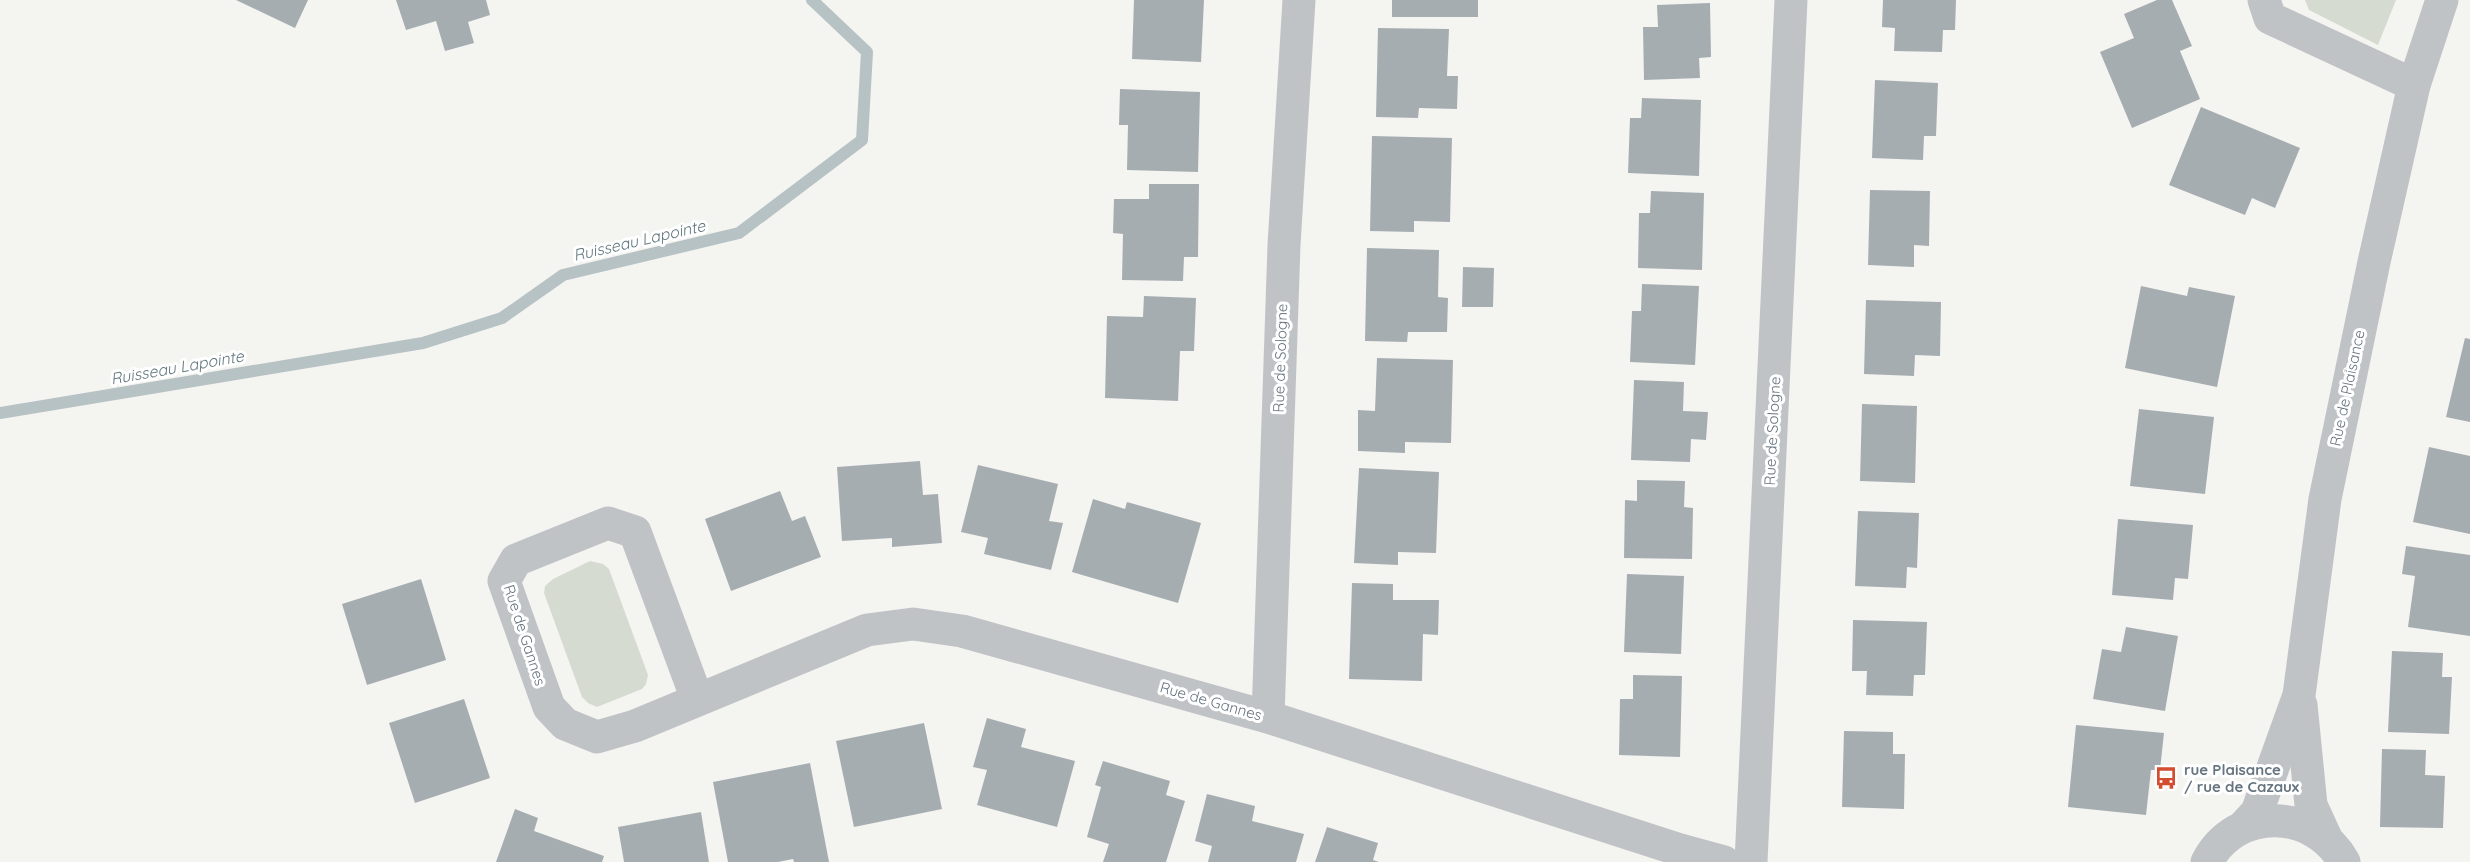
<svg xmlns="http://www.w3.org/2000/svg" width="2470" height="862" viewBox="0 0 2470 862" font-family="Quicksand,sans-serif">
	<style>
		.green { fill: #d6dbd2 }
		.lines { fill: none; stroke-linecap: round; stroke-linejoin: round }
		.stream { stroke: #b7c2c5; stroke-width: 12 }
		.building { fill: #a6adb1 }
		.minor { stroke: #c0c3c6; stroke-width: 33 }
		.labels { text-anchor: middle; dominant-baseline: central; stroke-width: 6; stroke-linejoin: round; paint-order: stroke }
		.street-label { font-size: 15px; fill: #66757f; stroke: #fff }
		.poi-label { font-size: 15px; font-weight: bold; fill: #66757f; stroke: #fff; text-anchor: start }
		.water-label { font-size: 16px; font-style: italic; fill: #61777d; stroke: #fff }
	</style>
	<rect width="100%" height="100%" fill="#f4f4f1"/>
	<!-- green -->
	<g class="green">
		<path d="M2305,0h91l-18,45 -69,-35z"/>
		<path d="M590,561l13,3 6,5 39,106 -2,9 -4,5 -45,18 -9,-4 -6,-6 -38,-104 1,-7 8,-7z"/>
	</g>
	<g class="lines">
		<!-- stream -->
		<path class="stream" d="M0,413l423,-70 79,-25 61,-43 176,-42 123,-93 5,-88 -55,-52"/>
	</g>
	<!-- building -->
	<g class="building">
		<path d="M236,0h72l-13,28z"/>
		<path d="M396,0h90l4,15 -22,7 6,21 -29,8 -9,-30 -30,9z"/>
		<path d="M1134,0h70l-3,62 -69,-3z"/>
		<rect x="1392" y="0" width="86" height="17"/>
		<path d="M1883,0h73l-1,30h-12l-1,22 -48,-1 1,-23 -13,-1z"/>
		<path d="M2157,0h15l20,46 -12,5 20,48 -68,29 -32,-76 34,-14 -10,-24z"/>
		<path d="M1710,3l1,54 -12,1 1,20 -56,2 -1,-53h15l-1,-22z"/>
		<path d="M1378,28l71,1 -2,47h11l-1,33 -38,-1 -1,10 -42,-1z"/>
		<path d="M1875,80l63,3 -2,53h-12l-1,24 -51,-2z"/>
		<path d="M1120,89l80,3 -2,80 -71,-2 1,-45h-9z"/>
		<path d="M1642,98l59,2 -2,76 -71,-3 2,-55h11z"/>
		<path d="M2201,107l99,41 -25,60 -23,-10 -7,17 -76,-30z"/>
		<path d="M1372,136l80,2 -2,84 -36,-1v11l-44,-1z"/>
		<path d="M1149,184h50l-1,73h-14l-1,24 -61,-1 1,-46 -10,-1 1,-34h35z"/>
		<path d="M1870,190l60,1 -1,55 -15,-1v22l-46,-2z"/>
		<path d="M1651,191l53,2 -2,77 -64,-2 1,-55h11z"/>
		<path d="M1367,248l72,2 -1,47 10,1 -1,34h-39l-1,10 -42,-1z"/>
		<path d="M1463,267l31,1 -1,39h-31z"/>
		<path d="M1642,284l57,2 -4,79 -65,-3 2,-51h9z"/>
		<path d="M2141,286l46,10 2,-9 46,9 -18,91 -92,-19z"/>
		<path d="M1144,296l52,2 -2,53h-14l-2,50 -73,-3 2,-82 36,1z"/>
		<path d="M1866,300l75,2 -1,54 -25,-1 -1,21 -50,-2z"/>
		<path d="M2465,338l5,1v83l-24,-5z"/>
		<path d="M1377,358l76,2 -2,83 -46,-1v11l-47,-2v-41l17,1z"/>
		<path d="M1634,380l50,2 -1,29 25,1 -2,28 -15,-1 -1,23 -59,-2z"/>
		<path d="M1862,404l55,2 -2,77 -55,-2z"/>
		<path d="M2139,409l75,8 -9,77 -75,-8z"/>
		<path d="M2429,447l41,9v78l-57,-12z"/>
		<path d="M920,461l3,34 15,-1 4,49 -50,4v-9l-50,3 -5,-74z"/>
		<path d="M978,465l80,19 -9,37 14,2 -12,47 -67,-16 4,-16 -27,-6z"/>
		<path d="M1359,468l80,4 -3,81 -38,-1v13l-44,-2z"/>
		<path d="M1637,480l48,1 -1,26 9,1 -1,51 -68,-1 1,-58 12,1z"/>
		<path d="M780,491l12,30 13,-5 16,41 -90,34 -26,-72z"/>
		<path d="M1093,499l32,10 2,-7 74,21 -23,80 -106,-31z"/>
		<path d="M1858,511l61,2 -2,55 -10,-1 -1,21 -51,-2z"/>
		<path d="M2118,519l75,6 -5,54 -13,-1 -2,22 -61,-5z"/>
		<path d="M2406,546l64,9v81l-62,-9 7,-51 -13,-2z"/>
		<path d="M1627,574l57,2 -3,78 -57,-2z"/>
		<path d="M421,579l25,81 -79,25 -25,-81z"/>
		<path d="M1352,583l41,1v16h46l-1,35 -15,-1 -1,47 -73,-2z"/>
		<path d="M1853,620l74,2 -2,53h-11l-1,21 -47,-1 1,-24h-15z"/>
		<path d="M2126,627l52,9 -13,75 -72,-12 9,-50 19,3z"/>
		<path d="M2392,651l51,2 -1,24h10l-3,57 -61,-2z"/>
		<path d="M1633,675l49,1 -2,81 -61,-2 1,-56h13z"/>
		<path d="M464,699l26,79 -75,25 -26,-80z"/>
		<path d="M987,718l39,11 -5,18 54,14 -18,66 -80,-22 10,-35 -14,-3z"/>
		<path d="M924,723l18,86 -88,18 -18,-86z"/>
		<path d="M2076,725l88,8 -4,37h-9l-5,45 -78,-8z"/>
		<path d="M1844,731l49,1v22h12l-1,55 -62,-2z"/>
		<path d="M2382,749l44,1 -1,25 20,1 -2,52 -63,-1z"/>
		<path d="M1103,761l67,20 -4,14 19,6 -19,61h-63l6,-18 -22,-7 14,-50 -6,-2z"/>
		<path d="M810,763l19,99h-35l-1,-3 -15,3h-50l-15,-80z"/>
		<path d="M1207,794l48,12 -3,15 52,13 -8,28h-88l4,-16 -17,-5z"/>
		<path d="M515,809l23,9 -4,13 70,25 -2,6h-106z"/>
		<path d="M701,812l8,50h-85l-6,-35z"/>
		<path d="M1327,827l51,16 -5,17 6,2h-64z"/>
	</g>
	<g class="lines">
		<!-- minor -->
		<g class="minor">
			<path d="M2264,0l6,18 144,67"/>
			<path d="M697,699l-62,-167 -27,-9 -92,37 -12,21 45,126 16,17 32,13 38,-11 232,-96 46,-6 49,7 306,86 412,133 44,12"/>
			<path d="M2301,705l10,100 16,35"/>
			<path d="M1268,717l16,-472 15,-245"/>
			<path d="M2244,826l13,-14 42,-117 26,-196 49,-237 40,-177 28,-85"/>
			<path d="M1751,862l40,-862"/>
			<path d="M2207,862c29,-56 107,-54 137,0"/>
		</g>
	</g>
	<!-- icons -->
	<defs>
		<g id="bus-bare" transform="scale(1.8)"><path d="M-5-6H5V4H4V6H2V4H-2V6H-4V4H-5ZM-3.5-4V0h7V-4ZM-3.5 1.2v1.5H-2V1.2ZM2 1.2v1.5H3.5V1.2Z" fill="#d44d31" stroke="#fff" stroke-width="2.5" paint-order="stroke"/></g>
	</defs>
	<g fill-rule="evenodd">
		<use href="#bus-bare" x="2166" y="778"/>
	</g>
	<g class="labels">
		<!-- street labels -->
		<g class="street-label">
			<text transform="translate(1280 358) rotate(-88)">Rue de Sologne</text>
			<text transform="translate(2347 388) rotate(-78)">Rue de Plaisance</text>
			<text transform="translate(1772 431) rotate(-87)">Rue de Sologne</text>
			<text transform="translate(525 635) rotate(72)">Rue de Gannes</text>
			<text transform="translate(1211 701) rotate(16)">Rue de Gannes</text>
		</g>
		<!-- poi labels -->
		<g class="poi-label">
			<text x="2184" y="769">rue Plaisance<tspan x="2184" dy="17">/ rue de Cazaux</tspan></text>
		</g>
		<!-- water labels -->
		<g class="water-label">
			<text transform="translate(639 240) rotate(-13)">Ruisseau Lapointe</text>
			<text transform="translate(177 367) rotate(-10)">Ruisseau Lapointe</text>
		</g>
	</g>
</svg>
